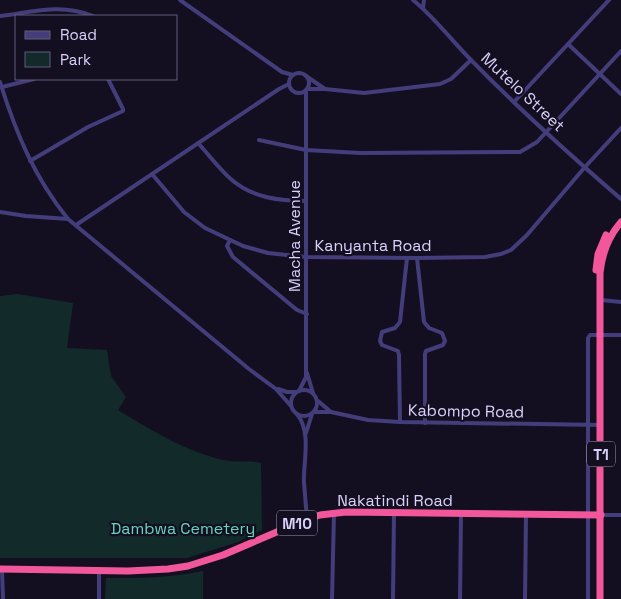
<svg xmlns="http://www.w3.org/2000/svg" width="621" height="599" viewBox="0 0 621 599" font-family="'Space Grotesk',sans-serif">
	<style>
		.green { fill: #132a2a }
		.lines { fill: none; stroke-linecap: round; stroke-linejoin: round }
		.street { stroke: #433e7b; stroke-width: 4 }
		.highway { stroke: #f1579a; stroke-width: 7 }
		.labels { text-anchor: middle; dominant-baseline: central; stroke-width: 4.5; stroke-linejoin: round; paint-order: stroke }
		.shield { fill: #130f20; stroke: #9e98b9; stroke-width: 1 }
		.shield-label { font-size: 15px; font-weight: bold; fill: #d9d2fb }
		.street-label { font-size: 16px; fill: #d9d2fb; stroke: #130f20 }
		.park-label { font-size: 16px; fill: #64d5be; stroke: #130f20 }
	</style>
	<rect width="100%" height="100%" fill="#130f20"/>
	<!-- green -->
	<g class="green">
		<path d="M17,294l56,9 -6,45 40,2 4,26 15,21 -8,13c33,20 67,41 105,50 12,3 26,0 38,3l1,67 -24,12 -51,16h-187v-262z"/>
		<path d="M203,571v28h-98l1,-21c32,0 65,0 97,-7z"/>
	</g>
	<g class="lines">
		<!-- street -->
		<g class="street">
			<path d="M180,0l102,72 11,3"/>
			<path d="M413,0c22,18 39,41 59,61 47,48 98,94 149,138"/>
			<path d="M423,8l1,-8"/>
			<path d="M0,16c33,-4 61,-13 93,0"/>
			<path d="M568,44l53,50"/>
			<circle cx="299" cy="83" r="10"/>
			<path d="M306,76l19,13"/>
			<path d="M0,82c16,51 34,95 68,137l181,150 27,20 15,17"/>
			<path d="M2,87l32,-8"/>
			<path d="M307,89h18l39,4 76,-9 11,-5 20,-19"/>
			<path d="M514,102l95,-102"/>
			<path d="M259,140l47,10 54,3 160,-1 17,-10 84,-91"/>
			<path d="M198,143c11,12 22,27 34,37 21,18 48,21 74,21"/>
			<path d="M30,161l58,-34 35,-16v-2l-15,-30"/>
			<path d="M152,174l32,38 21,16 38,18 25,7 38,4 111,1 68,-1 16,-3 10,-4 16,-15 58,-68 36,-39"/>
			<path d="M0,212l26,4 42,3"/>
			<path d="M76,225l203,-136 10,-5"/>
			<path d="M230,240l-3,6 6,11 64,53 10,4"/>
			<path d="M417,258l7,64 5,6 13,5 3,8 -2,4 -17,6 -1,3v69"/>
			<path d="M601,300l20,2"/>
			<path d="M307,373l6,20"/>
			<path d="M278,389l9,3h9"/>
			<circle cx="304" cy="403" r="13"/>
			<path d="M299,391l7,-14v-287"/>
			<path d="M318,401l13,11"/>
			<path d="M314,412h17l37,8 32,2 201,3"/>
			<path d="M297,414c15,19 6,47 7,69 1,12 2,24 3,36"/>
			<path d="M400,422l-1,-67 -1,-4 -16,-6 -2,-4 2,-9 13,-4 5,-6 7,-64"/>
			<path d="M306,433l6,-19"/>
			<path d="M601,515h20"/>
			<path d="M2,569l1,30"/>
			<path d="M99,570v29"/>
			<path d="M332,599l2,-86"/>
			<path d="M393,599l1,-87"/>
			<path d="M460,599l1,-85"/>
			<path d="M525,599l1,-84"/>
			<path d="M588,599v-261l2,-3h31"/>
		</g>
		<!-- highway -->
		<g class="highway">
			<path d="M596,270l2,-16 8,-19"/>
			<path d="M0,569l128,2 40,-2 20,-3 35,-11 84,-36 13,-4 26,-3 255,3"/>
			<path d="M600,599v-326c2,-20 8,-36 21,-51"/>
		</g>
	</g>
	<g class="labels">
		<!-- shield labels -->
		<g class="shield">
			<rect x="587" y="441.5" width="28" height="25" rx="4"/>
			<rect x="277" y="510.5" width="40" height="25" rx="4"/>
		</g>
		<g class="shield-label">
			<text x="601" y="454">T1</text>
			<text x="297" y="523">M10</text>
		</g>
		<!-- street labels -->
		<g class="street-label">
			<text transform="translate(523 92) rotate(43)">Mutelo Street</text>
			<text transform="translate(294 236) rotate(-90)">Macha Avenue</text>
			<text x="373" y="245">Kanyanta Road</text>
			<text transform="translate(466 411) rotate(1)">Kabompo Road</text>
			<text x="395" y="500">Nakatindi Road</text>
		</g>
		<!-- park labels -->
		<g class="park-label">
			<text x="183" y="528">Dambwa Cemetery</text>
		</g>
	</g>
	<!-- legend -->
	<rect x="15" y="15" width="162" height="65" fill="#130f20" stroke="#625d78"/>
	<rect x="25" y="31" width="25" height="8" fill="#433e7b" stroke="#625d78"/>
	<text x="60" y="40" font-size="15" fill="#d9d2fb">Road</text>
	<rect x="25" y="52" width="25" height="15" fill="#132a2a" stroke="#625d78"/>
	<text x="60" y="65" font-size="15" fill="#d9d2fb">Park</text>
</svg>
